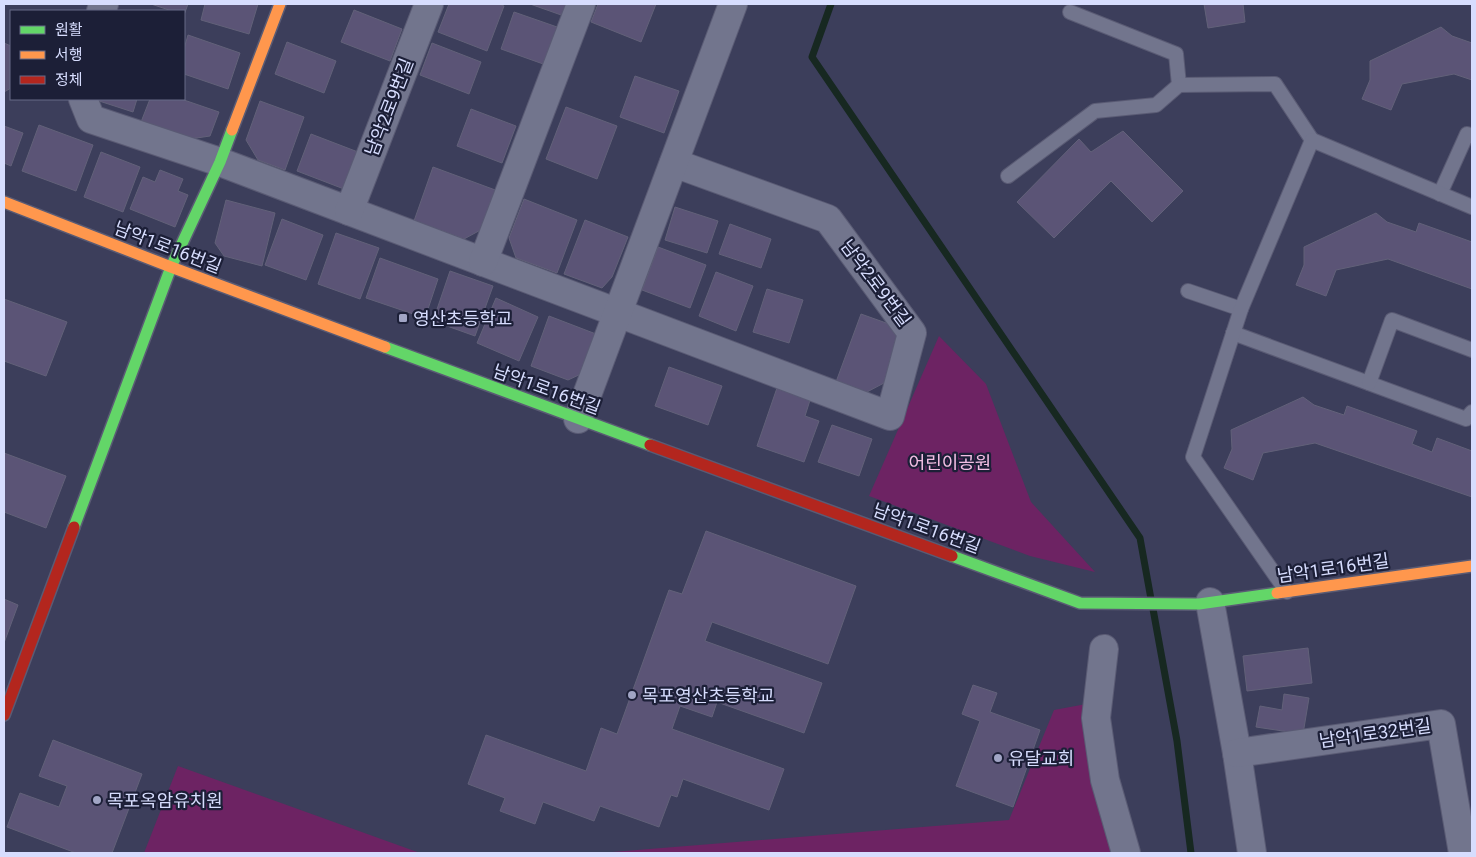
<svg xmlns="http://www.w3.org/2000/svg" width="1476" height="857" viewBox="0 0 1476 857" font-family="Roboto,'Noto Sans KR',sans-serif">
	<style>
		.green { fill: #6d2363 }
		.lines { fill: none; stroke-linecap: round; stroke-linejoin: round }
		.stream { stroke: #172821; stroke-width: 7 }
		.building { fill: #5b5476; stroke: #626179 }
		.lane-casing { stroke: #5a5b74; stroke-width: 16 }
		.street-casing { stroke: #5a5b74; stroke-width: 30 }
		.fast-casing { stroke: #5a5b74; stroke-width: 14 }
		.slow-casing { stroke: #5a5b74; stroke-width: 14 }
		.jam-casing { stroke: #5a5b74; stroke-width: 14 }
		.lane { stroke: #72758d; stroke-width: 14 }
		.street { stroke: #72758d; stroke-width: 28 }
		.fast { stroke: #63d668; stroke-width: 11 }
		.slow { stroke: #ff974d; stroke-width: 11 }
		.jam { stroke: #b3261e; stroke-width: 11 }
		.poi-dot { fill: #a1a5c5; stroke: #1c1f37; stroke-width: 2 }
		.labels { text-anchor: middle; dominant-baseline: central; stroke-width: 4.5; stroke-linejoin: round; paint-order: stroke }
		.street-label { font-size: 18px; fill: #d7ddfe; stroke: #1c1f37 }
		.poi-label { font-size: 18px; fill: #d7ddfe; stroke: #1c1f37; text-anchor: start }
		.park-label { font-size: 18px; fill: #f3bfe4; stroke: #1c1f37 }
	</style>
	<rect width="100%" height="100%" fill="#3c3e5b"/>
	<!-- green -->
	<g class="green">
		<path d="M939,336l47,48 45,118 64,70 -65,-16 -161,-60z"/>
		<path d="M1097,702l29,151h-526l409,-33 45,-110z"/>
		<path d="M178,766l242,87h-276z"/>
	</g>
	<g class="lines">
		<!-- stream -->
		<g class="stream">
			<path d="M831,4l-19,53 328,481 11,61"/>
			<path d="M1153,609l24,132 14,112"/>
		</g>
	</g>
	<!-- building -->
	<g class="building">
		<path d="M151,4h37l-4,11v-4h-12z"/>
		<path d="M205,4h53l-9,30 -48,-14z"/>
		<path d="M449,4h50l5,2 -17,45 -49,-19z"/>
		<path d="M530,4h38l-4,12z"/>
		<path d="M598,4h58l-15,38 -50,-20z"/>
		<path d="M1204,4h39l2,18 -37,6z"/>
		<path d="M354,10l48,19 -12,32 -49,-19z"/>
		<path d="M514,12l46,16 -14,37 -45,-16z"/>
		<path d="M1441,27l11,9 20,7v37l-18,-6 -52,10 -11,26 -29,-11 8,-19v-19z"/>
		<path d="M188,35l52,18 -12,36 -44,-15v-25z"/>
		<path d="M287,42l49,19 -12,32 -49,-19z"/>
		<path d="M4,43l7,3v42l-7,4z"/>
		<path d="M432,43l49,19 -12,32 -49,-19z"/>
		<path d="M635,76l44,15 -15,42 -44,-16z"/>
		<path d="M93,99h44l-4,13z"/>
		<path d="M150,99h31l38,13 -9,24 -20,3 -49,-17z"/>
		<path d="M260,101l44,16 -19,53 -27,-10 -12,-20z"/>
		<path d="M566,107l51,19 -20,53 -51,-20z"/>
		<path d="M471,109l45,17 -14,37 -45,-17z"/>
		<path d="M39,125l54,20 -17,46 -54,-20z"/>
		<path d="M4,126l19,7 -12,33 -7,-3z"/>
		<path d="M1123,131l60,60 -31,31 -41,-41 -57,57 -37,-36 62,-63 12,13z"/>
		<path d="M311,134l47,18 -14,37 -47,-18z"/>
		<path d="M101,152l39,15 -17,45 -39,-15z"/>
		<path d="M433,167l65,24 -12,36 -22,12 -50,-18z"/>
		<path d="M160,170l23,9 -5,12 10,4 -13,32 -45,-18 13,-32 12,5z"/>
		<path d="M524,199l53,21 -20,53 -41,-15 -7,-20z"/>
		<path d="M226,200l49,13 -13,53 -38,-10 -9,-13z"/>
		<path d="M675,207l43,14 -11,32 -42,-13z"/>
		<path d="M1376,213l11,9 29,10 3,-9 53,19v47l-84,-30 -52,11 -10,26 -30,-11 8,-20v-18z"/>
		<path d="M282,219l41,16 -17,45 -41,-15z"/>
		<path d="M585,220l43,17 -16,40 -10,11 -38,-14z"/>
		<path d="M730,224l41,15 -10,29 -42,-14z"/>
		<path d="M336,233l43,15 -19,51 -42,-15z"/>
		<path d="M658,247l48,18 -16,43 -48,-18z"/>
		<path d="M380,258l58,21 -13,39 -59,-20z"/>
		<path d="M450,271l43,15 -18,50 -42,-15z"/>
		<path d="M716,272l37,14 -17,45 -37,-15z"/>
		<path d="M767,289l36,11 -14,43 -36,-11z"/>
		<path d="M496,298l42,19 -19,44 -42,-18z"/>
		<path d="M4,299l63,23 -21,54 -42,-15z"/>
		<path d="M861,314l42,15 -19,54 -19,10 -29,-11z"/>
		<path d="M549,316l47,18 -15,40 -13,6 -37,-14z"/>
		<path d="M669,367l53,19 -14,39 -53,-19z"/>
		<path d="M778,385l33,12 -6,19 14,5 -15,41 -47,-16z"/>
		<path d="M1303,397l11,8 30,10 3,-9 70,25 -5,13 20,8 5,-14 35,13v46l-157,-54 -52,10 -10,27 -29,-12 8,-19 -1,-19z"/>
		<path d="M832,425l40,14 -13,37 -41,-14z"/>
		<path d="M4,453l62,23 -20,52 -42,-16z"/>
		<path d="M706,531l150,55 -28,78 -116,-42 -7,19 117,42 -18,50 -87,-31 -5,15 -32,-11 -8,23 112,40 -15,41 -86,-31 -6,18 -6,-2 -12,32 -59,-21 -6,15 -51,-19 -8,22 -35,-13 5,-13 -37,-14 18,-49 100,36 15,-43 16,6 52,-144 13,4z"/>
		<path d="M4,599l14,6 -14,38z"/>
		<path d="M1308,648l4,35 -65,8 -4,-35z"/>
		<path d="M973,685l24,8 -7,19 50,18 -27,77 -57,-21 24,-65 -18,-7z"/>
		<path d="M1284,694l25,4 -6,36 -47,-7 4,-21 22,4z"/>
		<path d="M53,740l89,34 -30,79h-36l-69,-26 13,-34 39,14 8,-21 -28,-10z"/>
	</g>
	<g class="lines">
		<!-- lane casing -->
		<g class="lane-casing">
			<g id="lane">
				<path d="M1070,12l106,42 3,31"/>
				<path d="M1008,176l87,-65 61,-6 23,-20 96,-1 37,56"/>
				<path d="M1440,194l27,-60 5,2"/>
				<path d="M1188,291l53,18"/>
				<path d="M1233,333l233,86 6,-7"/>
				<path d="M1369,383l23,-63 80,30"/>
				<path d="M1287,592l-94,-135 48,-148 71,-169 160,67"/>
			</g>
		</g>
		<!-- street casing -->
		<g class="street-casing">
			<g id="street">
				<path d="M101,11l3,-7"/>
				<path d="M83,99l8,20 129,43 670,254 22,-83 -84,-114 -154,-56"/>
				<path d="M349,211l80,-207"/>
				<path d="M483,262l98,-258"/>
				<path d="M578,419l155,-415"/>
				<path d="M1210,602l27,151 15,100"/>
				<path d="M1104,649l-8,69 9,62 21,73"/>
				<path d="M1237,753l204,-29 22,129"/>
			</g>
		</g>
		<!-- fast casing -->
		<g class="fast-casing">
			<g id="fast">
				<path d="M385,347l265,98"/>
				<path d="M74,527l97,-260 49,-105 12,-32"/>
				<path d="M952,556l128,47 119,1 78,-11"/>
			</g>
		</g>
		<!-- slow casing -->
		<g class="slow-casing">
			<g id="slow">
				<path d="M232,130l48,-126"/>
				<path d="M4,202l167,65 214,80"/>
				<path d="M1277,593l195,-27"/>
			</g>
		</g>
		<!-- jam casing -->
		<g class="jam-casing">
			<g id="jam">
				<path d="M650,445l302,111"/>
				<path d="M4,715l70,-188"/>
			</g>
		</g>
		<!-- lane -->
		<use href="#lane" class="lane"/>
		<!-- street -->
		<use href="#street" class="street"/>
		<!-- fast -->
		<use href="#fast" class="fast"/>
		<!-- slow -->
		<use href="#slow" class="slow"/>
		<!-- jam -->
		<use href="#jam" class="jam"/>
	</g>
	<!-- markers -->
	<g class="poi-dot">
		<rect x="398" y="313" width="10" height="10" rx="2.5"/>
		<circle cx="632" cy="695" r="5"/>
		<circle cx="998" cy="758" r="5"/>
		<circle cx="97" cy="800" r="5"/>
	</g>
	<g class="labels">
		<!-- street labels -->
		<g class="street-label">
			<text transform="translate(389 107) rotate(-69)">남악2로9번길</text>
			<text transform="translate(168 247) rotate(21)">남악1로16번길</text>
			<text transform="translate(876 283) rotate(53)">남악2로9번길</text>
			<text transform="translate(547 389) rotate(20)">남악1로16번길</text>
			<text transform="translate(927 528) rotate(20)">남악1로16번길</text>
			<text transform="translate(1333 568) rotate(-8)">남악1로16번길</text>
			<text transform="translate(1375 733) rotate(-8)">남악1로32번길</text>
		</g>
		<!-- poi labels -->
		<g class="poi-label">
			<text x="413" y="318">영산초등학교</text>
			<text x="642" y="695">목포영산초등학교</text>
			<text x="1008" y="758">유달교회</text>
			<text x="107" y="800">목포옥암유치원</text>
		</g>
		<!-- park labels -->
		<g class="park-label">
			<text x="950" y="462">어린이공원</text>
		</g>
	</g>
	<!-- border -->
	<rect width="1476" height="857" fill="none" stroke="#d7ddfe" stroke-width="10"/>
	<!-- legend -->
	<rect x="10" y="10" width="175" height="90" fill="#1c1f37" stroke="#676b87"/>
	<rect x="20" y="26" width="25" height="8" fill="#63d668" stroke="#676b87"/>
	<text x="55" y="35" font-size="15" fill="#d7ddfe">원활</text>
	<rect x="20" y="51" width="25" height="8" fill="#ff974d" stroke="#676b87"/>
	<text x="55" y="60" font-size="15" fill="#d7ddfe">서행</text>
	<rect x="20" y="76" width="25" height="8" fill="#b3261e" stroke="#676b87"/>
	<text x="55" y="85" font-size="15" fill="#d7ddfe">정체</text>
</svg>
